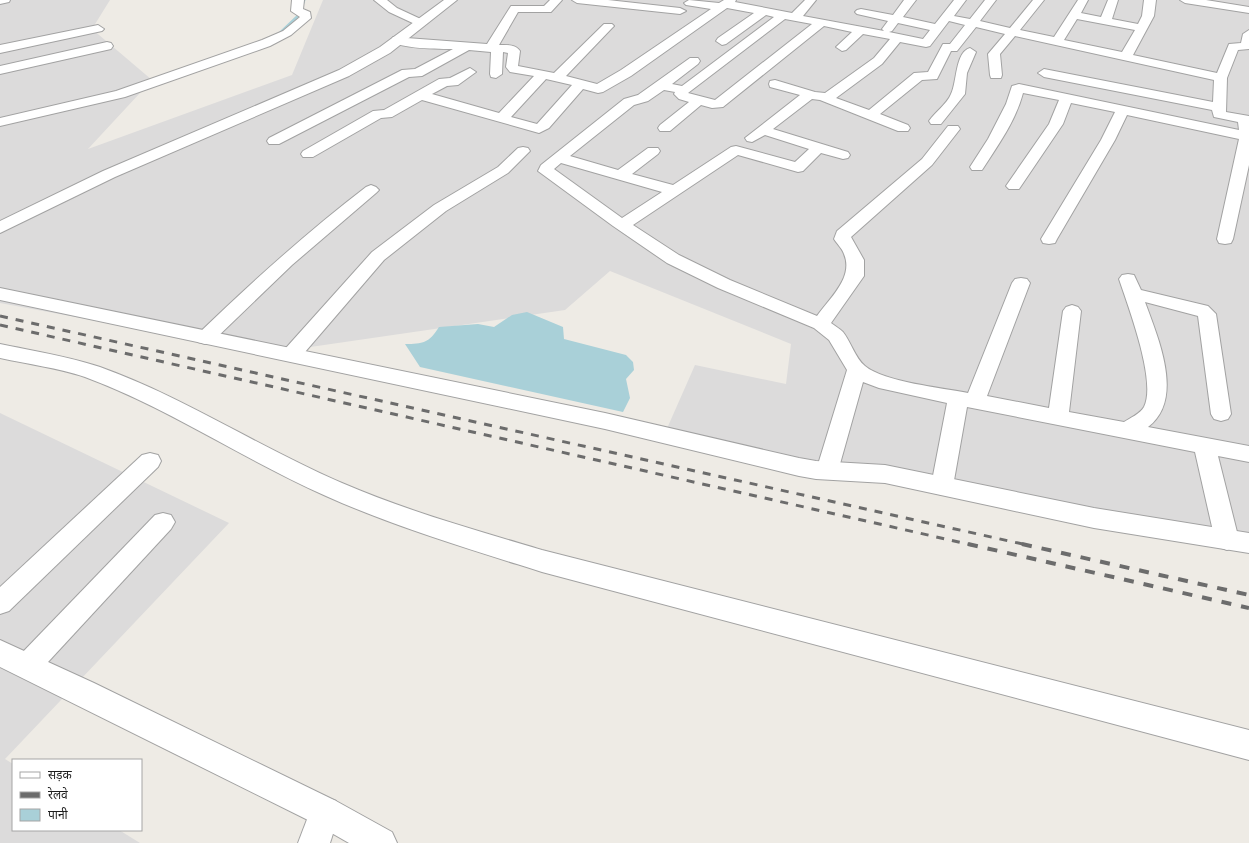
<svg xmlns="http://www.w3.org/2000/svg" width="1249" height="843" viewBox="0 0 1249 843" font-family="'Sofia Sans Condensed','Noto Sans Devanagari',sans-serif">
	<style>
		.residential { fill: #dcdbdb }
		.water { fill: #a9d0d8 }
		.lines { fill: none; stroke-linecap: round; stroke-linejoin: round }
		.stream { stroke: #a9d0d8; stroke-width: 3 }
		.minor-casing { stroke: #a2a2a2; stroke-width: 2 }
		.tertiary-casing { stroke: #a2a2a2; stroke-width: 2 }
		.minor { fill: #fff; fill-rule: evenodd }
		.tertiary { fill: #fff; fill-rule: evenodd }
		.rail-far1 { stroke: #6c6c6c; stroke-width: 3; stroke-dasharray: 8 8; stroke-linecap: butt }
		.rail { stroke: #6c6c6c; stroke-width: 4; stroke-dasharray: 10 10; stroke-linecap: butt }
	</style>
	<rect width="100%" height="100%" fill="#eeebe5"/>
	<!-- residential -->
	<g class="residential">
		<path d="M0,0h110l-18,29 60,51 -64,69 204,-74 31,-75h926v552l-584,-119 30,-68 91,19 5,-40 -181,-73 -45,39 -296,43 -269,-50z"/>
		<path d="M0,413l229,110 -224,236 8,5v66h106l21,13h-140z"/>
	</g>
	<!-- water -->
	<path class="water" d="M527,312l36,15 1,12 62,16 7,7 1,8 -8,9 4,19 -7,14 -203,-45 -15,-23c18,0 24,-1 34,-17l39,-3 16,3 18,-12z"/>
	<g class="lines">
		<!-- stream -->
		<path class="stream" d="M278,35l20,-19 6,-16"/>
		<!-- minor casing -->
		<g class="minor-casing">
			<g id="minor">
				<path d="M0,0h10l-1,2 -9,2z"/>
				<path d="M292,0h12l-1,9 7,3 1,6 -20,17 -21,11 -145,51 -125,29v-8l116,-27 146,-51 21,-9 17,-14 -9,-6z"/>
				<path d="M374,0h13l10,8 28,13 2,2 -6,3 -4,-1 -28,-13z"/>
				<path d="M550,0h12l-11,12h-33l-19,33c7,0 16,-1 21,6l-2,15 36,7 50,-49h8l2,2 -2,2 -46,48 31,8 24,-14 90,-61 -25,-4 -2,-2 5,-3 30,3 5,-3h12l-1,2 57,11 13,-13h11l-13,16 81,15 -2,-2 6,-8 -31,-7 -2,-2 2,-2 4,-1 32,6 11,-15h12l-13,17 32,7 19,-24h12l-12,16 16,3 15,-19h11l-16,21 30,7 23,-28h11l-24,30 34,7 24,-37h10l-7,13 20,4 7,-17h10l-6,19 26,5 4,-8 2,-16h12l-2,16 -21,39 84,18 12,-29 12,-1 2,-9 6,-4v19l-11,1 -11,28 -1,34 23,4v49l-16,74 -2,4 -6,1 -6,-1 -2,-4 22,-100 -112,-24 -12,25 -58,99 -2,4 -6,1 -6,-1 -2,-4 60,-99 14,-28 -44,-9 -8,21 -44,65h-10l-3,-3 43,-62 10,-24 -36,-7c-7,27 -24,51 -39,74l-2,3h-10l-2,-3 18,-28 18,-35 6,-18 7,-2 220,46 -1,-8 -24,-5 -2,-7 -168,-33 -6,-4 6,-4 169,33 1,-22 -199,-44 -15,18 2,21 -1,3h-10l-1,-3 -2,-21 17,-20 -29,-7 -19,24h-6l-14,28 -15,1 -42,34 28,11 2,3 -2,3h-10l-78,-31 -8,-1 -39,30 75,23 2,3 -2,3 -5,1 -22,-6 -18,18 -5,1 -60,-17 -105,70 46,30 51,25 87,36c13,-18 37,-39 27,-62 -2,-6 -7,-10 -10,-15l3,-8 85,-72 26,-33h10l2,3 -28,36 -81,72 13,23v16l-33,47c4,3 9,6 12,9 8,10 12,26 22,34 19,16 78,22 103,27l44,-110 3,-4 6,-1 6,1 3,4 -43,113 62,12 14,-97 3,-4 6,-2 6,2 3,4 -12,101 55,10c6,-4 16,-8 20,-15 13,-25 -16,-101 -25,-128l3,-4 6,-1 6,1 7,15 67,16 8,8 15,100 -3,5 -7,2 -7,-2 -3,-5 -13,-98 -53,-14c13,36 40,97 3,125l101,19v16l-31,-6 21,84 -4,7 -8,3 -8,-3 -4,-7 -20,-88 -228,-45 -14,79 -3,6 -8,3 -8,-3 -3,-6 16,-83 -68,-15 -16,-6 -25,89 -3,6 -8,2 -8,-2 -3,-6 31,-101 -18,-30 -15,-12 -96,-40 -51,-25 -54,-37 -75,-55 3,-6 83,-66 14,-4 52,-37h8l2,3 -2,3 -26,20 10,2 92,-69 -8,-2 -40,29 -4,1 -6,-4 2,-3 36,-25 -27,-5 -96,68 -28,16 -5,1 -15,-4 -34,39 -10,5 -117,-33 -30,17 -11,1 -68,39h-10l-2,-3 2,-3 70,-40 11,-1 55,-31 11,-1 20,-10 6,4 -18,13 -11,1 -15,8 67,19 35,-37 -24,-4 -4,-5 2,-14 -5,-1 -1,22 -6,4 -5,-1 -1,-3 1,-22 -22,-2 -47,26 -13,1 -130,67h-10l-2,-3 2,-3 133,-68 13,-1 38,-20c-12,0 -56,0 -62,-9l2,-3 94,7 24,-38h33zM785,19l27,5 -97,76 -27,-7zM1077,19l58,11 -13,22 -58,-12zM949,21l16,4 -15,19h-7l-15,28 -14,1 -45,37 -33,-12 46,-34 18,-22 26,5 4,-1zM898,23l32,7 -7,9 -34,-7 3,-1zM824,26l28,6 -16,15 6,4 4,-1 17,-16 27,5 -16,19 -49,35 -10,-1 -40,-12 -5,1 -1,3 1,3 30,8 -55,43 2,3 5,1 13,-7 44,14 -14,13 -59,-16 -5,1 -58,38 -41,-11 26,-20 2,-3 -2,-3h-10l-30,22 -48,-14 64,-51 14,-4 16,-11 11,2 -1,2 5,5 10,3 -29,23 -2,3 2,3h10l31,-26 11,3 11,-1zM546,79l26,6 -35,39 -26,-7zM561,163l101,29 -40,26 -68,-49z"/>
				<path d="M572,0h36l72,8 6,3 -6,3 -103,-11z"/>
				<path d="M1180,0h26l43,7v6l-64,-10z"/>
				<path d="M98,25l6,4 -2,2 -102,22v-8z"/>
				<path d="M107,42l4,1 2,3 -2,3 -111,25v-8z"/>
				<path d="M970,48l6,4 -9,21 -2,21 -24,30h-10l-2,-3c6,-9 18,-17 22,-27 6,-11 4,-42 19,-46z"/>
				<path d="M523,147l5,1 2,3 -22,22 -62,38 -62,49 -85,99 -7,1 -7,-1 -3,-5 3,-5 87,-97 62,-47 64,-38 20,-19z"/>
				<path d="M371,185l5,2 3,3 -3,3 -84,72 -80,77 -7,2 -7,-2 -3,-4 3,-4c54,-52 109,-102 168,-147z"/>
				<path d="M150,453l8,2 3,6 -3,6 -149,144 -9,3v-27l142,-132z"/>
				<path d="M163,513l8,2 4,7 -4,7 -135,146 -9,3 -9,-3 -4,-9 4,-9 137,-142z"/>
				<path d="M325,797l11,4 4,11 -10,31h-32l16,-42z"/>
			</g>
		</g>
		<!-- tertiary casing -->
		<g class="tertiary-casing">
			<g id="tertiary">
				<path d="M444,0h13l-67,53 -41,23 -234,101 -115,56v-12l103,-50 236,-101 41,-23z"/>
				<path d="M0,288l605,125 194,45 17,3 69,4 209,43 155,25v20l-155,-25 -209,-45 -69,-4 -17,-3 -194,-47 -605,-129z"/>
				<path d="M0,344c33,7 67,12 100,23 84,30 160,81 242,116 65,28 133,47 200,67l707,180v30l-707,-188c-73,-23 -147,-45 -216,-76 -82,-36 -157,-88 -241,-119 -27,-9 -57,-13 -85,-19z"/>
				<path d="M0,640l94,43 242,118 56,31 5,11h-48l-35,-20 -314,-156z"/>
			</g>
		</g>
		<!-- minor -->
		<use href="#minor" class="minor"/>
		<!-- tertiary -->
		<use href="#tertiary" class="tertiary"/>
		<!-- rail-far1 -->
		<g class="rail-far1">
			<path d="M0,316l1027,229"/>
			<path d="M0,325l972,220"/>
		</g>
		<!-- rail -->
		<g class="rail">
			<path d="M968,544l281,64"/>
			<path d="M1022,544l227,51"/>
		</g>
	</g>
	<!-- legend -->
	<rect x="12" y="759" width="130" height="72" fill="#ffffff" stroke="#a5a5a5"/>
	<rect x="20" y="772" width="20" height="6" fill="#ffffff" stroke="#a5a5a5"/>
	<text x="48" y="779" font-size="12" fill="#1e1e1e">सड़क</text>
	<rect x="20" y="792" width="20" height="6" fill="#6c6c6c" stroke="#a5a5a5"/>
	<text x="48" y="799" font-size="12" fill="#1e1e1e">रेलवे</text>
	<rect x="20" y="809" width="20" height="12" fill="#a9d0d8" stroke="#a5a5a5"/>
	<text x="48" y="819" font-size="12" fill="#1e1e1e">पानी</text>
</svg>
